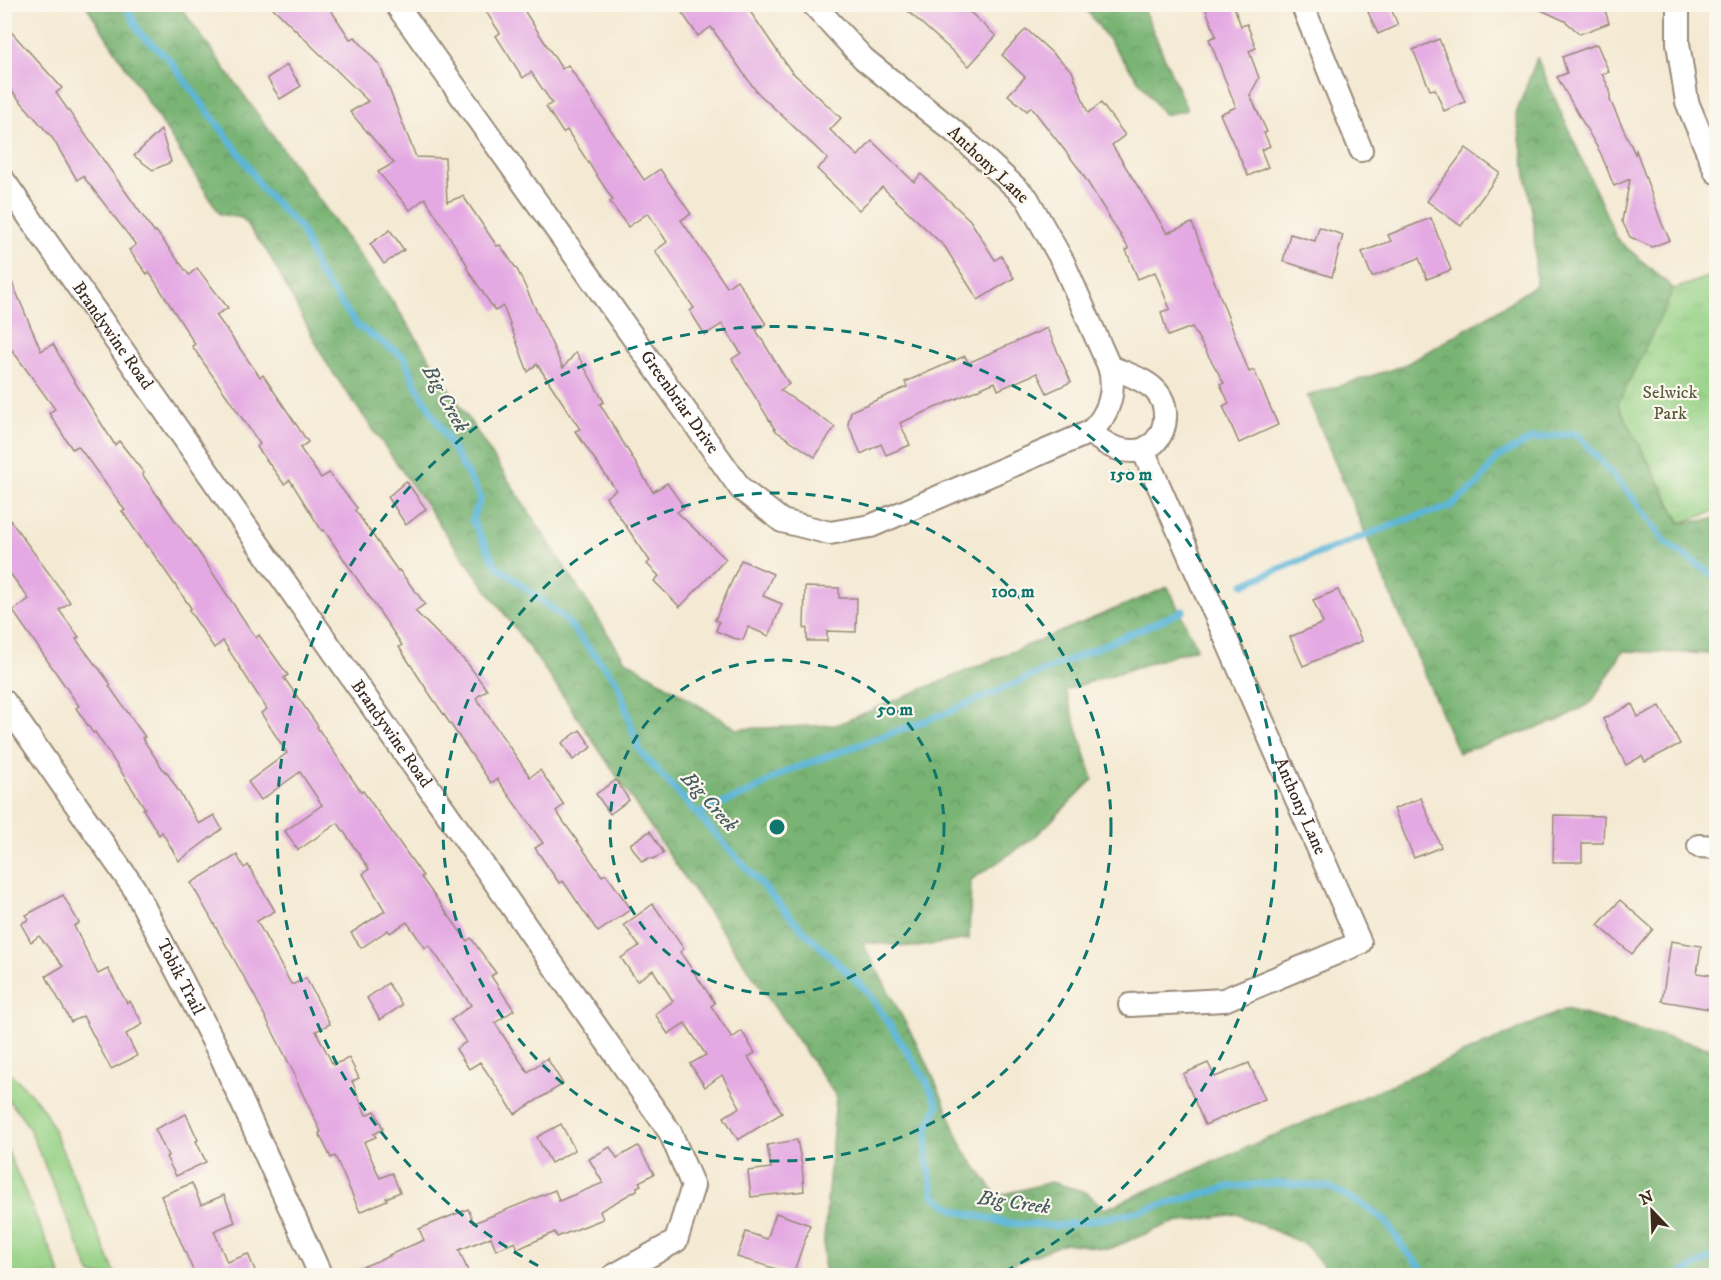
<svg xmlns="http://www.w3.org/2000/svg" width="1721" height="1280" viewBox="0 0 1721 1280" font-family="'IM FELL DW Pica',serif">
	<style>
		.green { fill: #97d287; stroke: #697e52; stroke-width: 1.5 }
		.forest { fill: url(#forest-crowns); stroke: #5a6f49; stroke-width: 1.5 }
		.park { fill: url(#park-tufts); stroke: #697e52; stroke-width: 1.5 }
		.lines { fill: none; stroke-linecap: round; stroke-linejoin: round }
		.stream { stroke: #5bb6d9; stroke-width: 7 }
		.building { fill: #e4a9e3 }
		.minor-casing { stroke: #988a79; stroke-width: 26 }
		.minor { stroke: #fff; stroke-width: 22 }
		.ring { fill: none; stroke: #0f766e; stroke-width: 3; stroke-dasharray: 10 8 }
		.labels { text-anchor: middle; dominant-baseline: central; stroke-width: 4.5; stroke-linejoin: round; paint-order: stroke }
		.street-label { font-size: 18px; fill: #3b2a1e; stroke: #fbf7ec }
		.park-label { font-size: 18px; fill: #575c3e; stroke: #fbf7ec }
		.water-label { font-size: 20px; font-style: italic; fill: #465b5f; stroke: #fbf7ec }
		.centre { fill: #0f766e; stroke: #fbf7ec; stroke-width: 3 }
		.ring-label { font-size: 18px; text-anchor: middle; font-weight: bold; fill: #0f766e; stroke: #fbf7ec; stroke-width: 4.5; stroke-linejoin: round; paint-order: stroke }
	</style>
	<defs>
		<pattern id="forest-crowns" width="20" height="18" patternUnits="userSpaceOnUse" patternTransform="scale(1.5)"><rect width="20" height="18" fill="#79b474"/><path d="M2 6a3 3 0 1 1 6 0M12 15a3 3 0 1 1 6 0" fill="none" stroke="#64935f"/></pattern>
		<pattern id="park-tufts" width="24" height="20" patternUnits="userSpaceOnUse" patternTransform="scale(1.5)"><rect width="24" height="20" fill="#97d287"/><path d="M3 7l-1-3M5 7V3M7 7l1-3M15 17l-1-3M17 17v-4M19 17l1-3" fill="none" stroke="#83b474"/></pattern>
	</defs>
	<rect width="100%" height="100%" fill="#fbf7ec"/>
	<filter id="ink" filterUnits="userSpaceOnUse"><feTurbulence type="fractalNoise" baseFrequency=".0167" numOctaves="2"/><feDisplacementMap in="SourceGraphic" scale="12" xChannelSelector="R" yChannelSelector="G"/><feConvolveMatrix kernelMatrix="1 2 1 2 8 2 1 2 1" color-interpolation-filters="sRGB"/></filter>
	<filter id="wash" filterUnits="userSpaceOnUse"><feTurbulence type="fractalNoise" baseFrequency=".008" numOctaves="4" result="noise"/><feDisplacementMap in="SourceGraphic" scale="24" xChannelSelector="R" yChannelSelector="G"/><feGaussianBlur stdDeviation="1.35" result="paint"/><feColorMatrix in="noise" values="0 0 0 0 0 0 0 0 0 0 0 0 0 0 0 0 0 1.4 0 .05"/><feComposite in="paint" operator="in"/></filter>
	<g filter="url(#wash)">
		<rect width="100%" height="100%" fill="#f4ead4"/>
		<!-- green -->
		<g class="green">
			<path d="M5,1069c17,14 30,27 42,46l69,160h-25l-61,-145 -9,-15 -16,-19z"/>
			<path d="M5,1145l56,130h-56z"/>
		</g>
		<!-- forest -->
		<g class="forest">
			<path d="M86,5h93l214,297 231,357 113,70 99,-4 332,-138 29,61 -132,42 28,89 -59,59 -63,42 -2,59 -53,8 -54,-5 67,125 35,83 33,46 54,-14 35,10 19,17 461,-200 76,22 74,18v226h-385l-25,-30 -69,-31 -68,10 -60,25 -44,-6 -78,32h-163v-36l12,-143 -162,-234 -123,-184 -101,-139 -121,-172 -61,-114 -26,-35 -22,-4z"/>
			<path d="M1083,5h59l45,105 -23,5z"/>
			<path d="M1537,58l80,181 57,50 -56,115 62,119 36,-4v135l-93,-3 -31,51 -34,19 -100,32 -151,-357 96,-30 89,-52 44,-29 -2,-61 -18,-110z"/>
		</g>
		<!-- park -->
		<path class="park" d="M1716,274v237l-35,12 -63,-119 56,-115z"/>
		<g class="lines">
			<!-- stream -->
			<g class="stream">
				<path d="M125,4l15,29 28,25 77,103 17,28 39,40 18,45 39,52 46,31 11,26 66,115 -9,22 24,45 68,53 54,65 21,67 163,179 66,63 56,85 14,28 -11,25v28l7,38 23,15 50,12 50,3 67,-11 105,-28 47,-4 53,4 33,17 23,16 20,30 24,26"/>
				<path d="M1244,584l45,-19 119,-46 41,-12 29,-23 19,-26 35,-19 44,-6 57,65 33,45 50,34"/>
				<path d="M698,814l54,-23 35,-20 157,-57 239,-103"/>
				<path d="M1678,1276l38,-21"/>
			</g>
		</g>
		<g id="blocks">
			<!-- building -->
			<g class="building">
				<path d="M269,4h58l23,35 5,-2 25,29 36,91 29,1 2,44 16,-6 34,50 3,-1 18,26 45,97 13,-16 28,50 -4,2 53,88 14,-9 17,24 -7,5 49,47 -46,48 -26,-26 5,-5 -12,-12 3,-3 -44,-64 10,-7 -41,-59 5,-2 -43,-65 -9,8 -25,-66 -8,5 -29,-44 2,-1 -43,-68 -15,12 -32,-38 16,-9 -44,-51 18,-11z"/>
				<path d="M481,4h39l42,65 6,-4 76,115 16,-11 31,45 -10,6 46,67 10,-7 29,44 -10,6 33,54 -9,6 55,37 -20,30 -39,-26 -44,-72 9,-6 -19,-29 -17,11 -15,-24 4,-3 -39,-57 12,-9 -19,-29 -20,14 -18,-25 3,-2 -46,-70 -4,3 -17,-26 6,-4 -21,-31 -8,6 -27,-42 4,-3z"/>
				<path d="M676,4h69l46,67 50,47 -11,12 28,26 14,-15 42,41 7,-8 49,46 25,40 6,-4 13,22 -36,22 -33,-53 -63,-60 -23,23 -42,-41 11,-10 -72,-68 -45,-64 -13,9z"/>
				<path d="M900,4h61l35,32 -27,30z"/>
				<path d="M1204,4h29l8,22 6,-2 9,24 -7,3 10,27 -9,17 17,37 -3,1 6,13 -9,4 7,17 -20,9 -28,-62 16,-7 -27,-68 7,-3z"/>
				<path d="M1387,4h2l9,21 -20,9 -10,-22z"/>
				<path d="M1528,4h75l6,19 -29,11 -15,-13z"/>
				<path d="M4,24l58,64 -6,5 98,139 2,-1 33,44 8,-7 31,40 -12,7 44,62 3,-2 45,67 -8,6 21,30 8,-5 28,35 -2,2 43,61 1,-1 26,34 -10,7 53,53 19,26 -11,8 54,79 10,-7 24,35 -8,6 46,65 4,-2 25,35 -33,23 -35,-51 -4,2 -24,-35 8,-5 -46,-64 -6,4 -62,-90 -30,-46 3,-2 -78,-115 -2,1 -32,-51 -6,4 -27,-37 3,-3 -68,-98 3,-2 -46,-72 -2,2 -18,-24 7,-5 -53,-69 -6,4 -24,-41 -49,-57z"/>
				<path d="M1026,29l46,42 16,42 13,-10 24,32 -13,10 55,88 25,-10 57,149 5,-2 24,55 -39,18 -16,-37 6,-3 -9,-19 4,-1 -32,-56 -24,9 -7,-24 9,-3 -15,-37 -17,7 -12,-29 3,-1 -49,-79 -49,-63 -4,4 -19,-16 17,-18 -23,-22z"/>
				<path d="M1439,39l26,63 -21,9 -9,-22 -5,1 -17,-40z"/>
				<path d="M1597,44l12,28 -7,2 8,16v10l25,54 1,-4 26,74 8,16 -18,7 -22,-10 -8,-16 8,-42 -16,7 -13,-32 -44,-77 10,-4 -5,-16z"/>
				<path d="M287,65l14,21 -21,13 -13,-21z"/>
				<path d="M161,130l10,32 -18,8 -19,-14z"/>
				<path d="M1466,148l34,25 -39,53 -34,-25z"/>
				<path d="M1431,218l20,52 -24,9 -8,-21 -47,19 -10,-25 29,-11 -3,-6z"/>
				<path d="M1319,227l24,8 -11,42 -49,-16 7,-27 25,7z"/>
				<path d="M390,230l14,20 -20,14 -14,-20z"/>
				<path d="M4,263l37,88 12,-7 18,32 44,69 4,-4 25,32 -2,1 47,66 1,-1 66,99 3,-3 29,40 -4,3 34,48 -1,1 44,65 2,-1 60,85 -2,1 46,64 4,-3 25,35 -5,3 23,34 -19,13 19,29 14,20 19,-14 16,26 -48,30 -35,-52 -11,7 -13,-20 10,-7 -15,-22 20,-15 -42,-60 -4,3 -18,-26 -17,11 -2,-3 -27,18 -10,-15 34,-22 -22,-37 6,-5 -31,-46 -40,27 -13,-19 37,-26 -22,-33 -39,28 -13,-18 39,-29 -26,-40 6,-4 -44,-68 -9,7 -25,-38 2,-2 -43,-62 -1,1 -25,-36 3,-1 -47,-64 -6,3 -23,-36 6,-4 -43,-59 -8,9z"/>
				<path d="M1047,328l24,54 -24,11 -10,-20 -39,17 -3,-8 -95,41 10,22 -24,10 -5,-11 -20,10 -13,-30 3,-13 56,-24 -2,-5 60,-26 3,7z"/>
				<path d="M406,481l20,28 -20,16 -18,-28z"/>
				<path d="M4,512l66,90 -11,8 20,27 -3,2 21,28h1l13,18 -2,1 36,51 -3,1 23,34 1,-1 33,53 15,-9 8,14 -43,32 -17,-29 -3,3 -16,-26 2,-1 -50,-76 -2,1 -17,-25 3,-2 -66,-95 16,-12 -25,-34z"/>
				<path d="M741,560l32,14 -10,22 19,8 -13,32 -21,-9 -5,13 -10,-2 -17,-7 3,-9 -4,-2z"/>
				<path d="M805,587l34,1v10h18l-1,34 -29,-1v10h-20v-13h-3z"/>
				<path d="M1338,590l24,51 -59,25 -13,-29 33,-14 -10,-23z"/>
				<path d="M1632,704l6,13 22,-11 20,38 -35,18 -3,-6 -16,9 -23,-46z"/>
				<path d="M580,730l12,17 -19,13 -11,-17z"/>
				<path d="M616,780l13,20 -19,14 -14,-20z"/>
				<path d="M1421,798l20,49 -27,11 -20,-49z"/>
				<path d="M1554,815l50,1 -1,27h-21v19h-29z"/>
				<path d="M650,831l14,22 -11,6 -4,-1 -7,4 -12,-18z"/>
				<path d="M237,855l7,13 4,-3 27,46 -18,10 34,63h3l12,-6 24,46 -14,7 17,34 16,-7 10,20 -7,3 14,34 9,-4 8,18 -9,5 2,3 -12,5 16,36 12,-5 8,19 -14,6 1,2 -27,12 -25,-56 -4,2 -12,-25 2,-1 -26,-54 1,-1 -43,-84 -62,-110z"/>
				<path d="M63,895l16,28 -5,3 24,48 10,-5 19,34 3,-2 13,23 -17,10 11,22 -26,13 -28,-53 -12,6 -25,-46 17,-10 -24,-30 -8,6 -10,-18 8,-5 -3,-4z"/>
				<path d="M1620,900l33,29 -21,25 -34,-29z"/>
				<path d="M653,904l31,45 -4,3 35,51 -4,3 21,32 10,-7 13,22 -7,4 34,56 -44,27 -14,-23 16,-10 -18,-32 -17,12 -15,-23 16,-9 -21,-32 -17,11 -13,-20 18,-13 -20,-31 -16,11 -16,-23 18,-12 -15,-21z"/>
				<path d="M1671,941l30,5 -4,27 19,3v34l-54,-9z"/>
				<path d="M388,983l14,22 -22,15 -13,-22z"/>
				<path d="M1208,1063l7,14 34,-14 16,36 -60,26 -22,-51z"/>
				<path d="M186,1114l12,26 -2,1 10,21 -30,14 -10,-19 2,-1 -13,-27z"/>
				<path d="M561,1124l14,26 -24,13 -14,-26z"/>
				<path d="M797,1140l5,25 2,26 -53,6 -3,-26 23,-3 -4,-23z"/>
				<path d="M638,1146l16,28 -15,8 2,3 -4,2v3l-37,21 3,8 -46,18 -2,-5 -37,17 -3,-7 -19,8 -5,-13 -32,13 9,21 -10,4h-114v-1l46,-18 -1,-1 35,-15 -5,-11 49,-20 6,14 81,-33 4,11 44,-18 -14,-24 21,-12 7,11z"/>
				<path d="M192,1183l9,22 23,-10 11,27 -21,9 13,31 21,-8 9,21h-62l-34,-79z"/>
				<path d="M776,1213l34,12 -17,49 -56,-17 9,-25 21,7z"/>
			</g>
		</g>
	</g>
	<g filter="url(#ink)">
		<use href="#blocks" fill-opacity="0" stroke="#988a79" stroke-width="1.5"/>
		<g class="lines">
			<!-- minor casing -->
			<g class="minor-casing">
				<g id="minor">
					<path id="s1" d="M396,4l345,485 41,32 48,12 41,-7 219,-94c20,-18 26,-42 19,-66l-46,-104 -36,-64 -66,-61 -97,-78 -51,-55"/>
					<path d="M1302,4l59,146"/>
					<path d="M1678,4v39l9,59 29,70"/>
					<path id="s2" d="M4,181l666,951 23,54 -17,55 -63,35"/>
					<path id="s3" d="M1109,366c14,7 34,12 46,24 14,14 13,38 0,52 -3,3 -8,5 -12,8l217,493 -136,57 -94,5"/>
					<path d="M1090,432c17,14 31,22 53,18"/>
					<path id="s4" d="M4,701l130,187 88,170 99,218"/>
					<path d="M1699,846l17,1"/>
				</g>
			</g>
			<!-- minor -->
			<use href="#minor" class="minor"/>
		</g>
	</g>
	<!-- distance rings -->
	<g class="ring">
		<circle cx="777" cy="827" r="167"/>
		<circle cx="777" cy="827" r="334"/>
		<path d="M554 1274A500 500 0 1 1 1000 1274"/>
	</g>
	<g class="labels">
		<!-- street labels -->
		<g class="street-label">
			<text transform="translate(988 165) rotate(43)">Anthony Lane</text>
			<text stroke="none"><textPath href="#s2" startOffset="189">Brandywine Road</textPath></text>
			<text stroke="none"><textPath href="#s1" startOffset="489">Greenbriar Drive</textPath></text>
			<text stroke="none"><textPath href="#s2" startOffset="675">Brandywine Road</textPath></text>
			<text stroke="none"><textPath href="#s3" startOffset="513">Anthony Lane</textPath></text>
			<text stroke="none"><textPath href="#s4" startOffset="328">Tobik Trail</textPath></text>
		</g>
		<!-- park labels -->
		<g class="park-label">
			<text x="1670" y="393">Selwick<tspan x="1670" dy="21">Park</tspan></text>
		</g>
		<!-- water labels -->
		<g class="water-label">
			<text transform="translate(445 399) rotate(61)">Big Creek</text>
			<text transform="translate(709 802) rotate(48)">Big Creek</text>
			<text transform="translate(1014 1203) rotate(8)">Big Creek</text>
		</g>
	</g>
	<circle cx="777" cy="827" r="9" class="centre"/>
	<g class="ring-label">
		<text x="1131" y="480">150 m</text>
		<text x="1013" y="597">100 m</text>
		<text x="895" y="715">50 m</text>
	</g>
	<!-- margin -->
	<rect width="1721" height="1280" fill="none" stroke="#fbf7ec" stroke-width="24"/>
	<!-- north arrow -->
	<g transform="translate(1652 1211) rotate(337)" stroke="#fbf7ec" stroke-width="4.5" paint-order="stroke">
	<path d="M0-4.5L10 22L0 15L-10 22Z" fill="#3b2a1e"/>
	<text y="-9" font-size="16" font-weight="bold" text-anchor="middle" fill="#3b2a1e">N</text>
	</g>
</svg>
